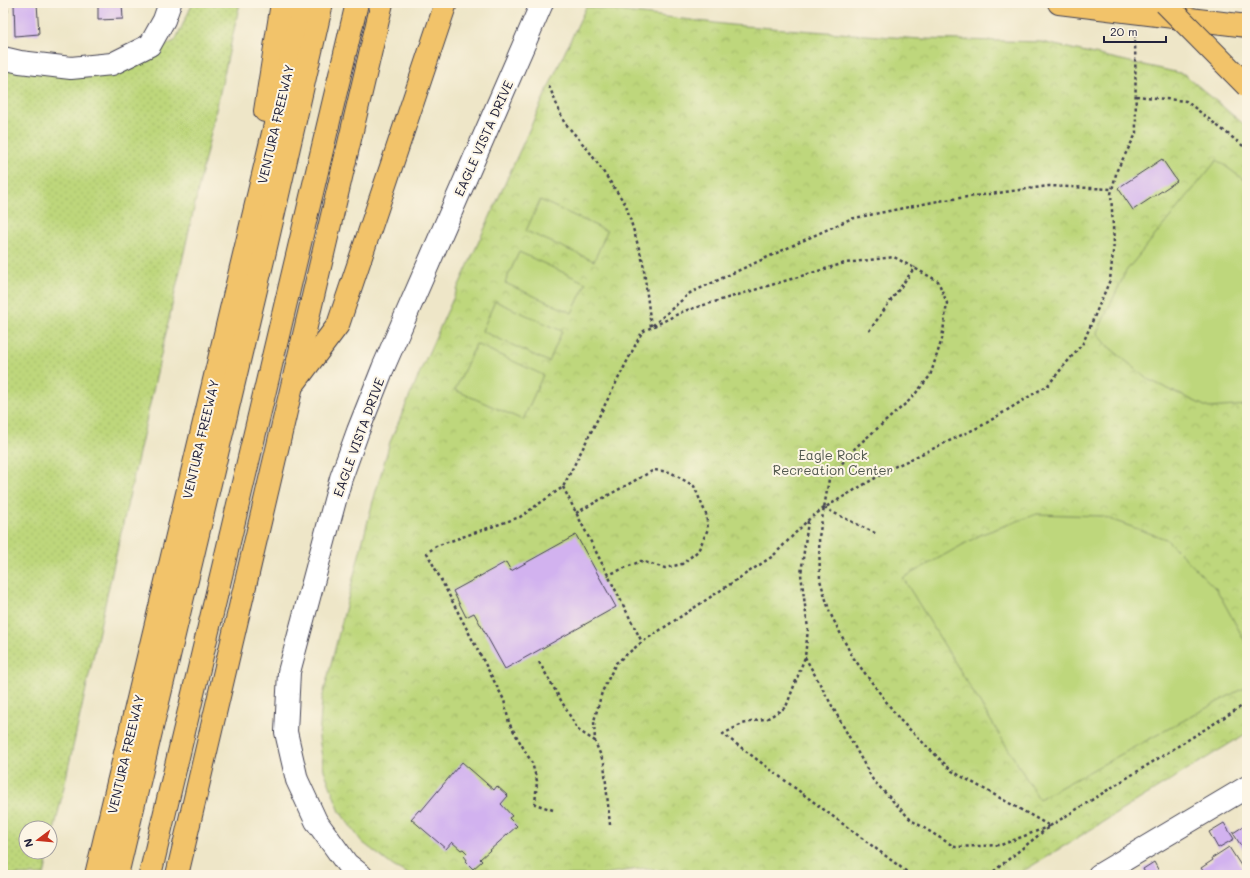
<svg xmlns="http://www.w3.org/2000/svg" width="1250" height="878" viewBox="0 0 1250 878" font-family="Mali,sans-serif">
	<style>
		.grass { fill: url(#grass-dots); stroke: #707c5b }
		.park { fill: url(#park-crowns); stroke: #707c5b }
		.pitch { fill: #bed77b; stroke: #707c5b }
		.building { fill: #d2b2ef }
		.lines { fill: none; stroke-linecap: round; stroke-linejoin: round }
		.minor-casing { stroke: #413f50; stroke-width: 24 }
		.major-casing { stroke: #413f50; stroke-width: 24 }
		.highway-casing { stroke: #413f50; stroke-width: 24 }
		.path { stroke: #413f50; stroke-width: 2.5; stroke-dasharray: 3 3; stroke-linecap: butt }
		.minor { stroke: #fff; stroke-width: 22 }
		.major { stroke: #f2c36a; stroke-width: 22 }
		.highway { stroke: #f2c36a; stroke-width: 22 }
		.highway-bridge-casing { stroke: #413f50; stroke-width: 24; stroke-linecap: butt }
		.highway-bridge { stroke: #f2c36a; stroke-width: 22 }
		.labels { text-anchor: middle; dominant-baseline: central; stroke-width: 4; stroke-linejoin: round; paint-order: stroke }
		.street-label { font-size: 13px; fill: #22223b; stroke: #fcf5e5 }
		.park-label { font-size: 13px; fill: #51584e; stroke: #fcf5e5 }
	</style>
	<defs>
		<pattern id="grass-dots" width="8" height="8" patternUnits="userSpaceOnUse"><rect width="8" height="8" fill="#bed77b"/><path d="M2 2h.1M6 6h.1" fill="none" stroke="#a3b86b" stroke-width="1.8" stroke-linecap="round"/></pattern>
		<pattern id="park-crowns" width="20" height="18" patternUnits="userSpaceOnUse"><rect width="20" height="18" fill="#bed77b"/><path d="M2 6a3 3 0 1 1 6 0M12 15a3 3 0 1 1 6 0" fill="none" stroke="#a3b86b"/></pattern>
	</defs>
	<rect width="100%" height="100%" fill="#fcf5e5"/>
	<filter id="ink" filterUnits="userSpaceOnUse"><feTurbulence type="fractalNoise" baseFrequency=".025" numOctaves="2"/><feDisplacementMap in="SourceGraphic" scale="8" xChannelSelector="R" yChannelSelector="G"/><feConvolveMatrix kernelMatrix="1 2 1 2 8 2 1 2 1" color-interpolation-filters="sRGB"/></filter>
	<filter id="wash" filterUnits="userSpaceOnUse"><feTurbulence type="fractalNoise" baseFrequency=".012" numOctaves="4" result="noise"/><feDisplacementMap in="SourceGraphic" scale="16" xChannelSelector="R" yChannelSelector="G"/><feGaussianBlur stdDeviation="0.9" result="paint"/><feColorMatrix in="noise" values="0 0 0 0 0 0 0 0 0 0 0 0 0 0 0 0 0 1.4 0 .05"/><feComposite in="paint" operator="in"/></filter>
	<g filter="url(#wash)">
		<rect width="100%" height="100%" fill="#eee6c8"/>
		<!-- grass -->
		<path class="grass" d="M193,3h47l-190,846v-21h-24v24h23l-5,23h-41v-808l88,10 84,-36z"/>
		<!-- park -->
		<path class="park" d="M586,7l145,18 189,14 121,3 143,32 63,53v606l-230,142h-321l-51,-7 -47,7h-188l-17,-9 -31,-24 -22,-30 -16,-42 -5,-32 3,-39 50,-194 18,-63 33,-77 126,-279z"/>
		<!-- pitch -->
		<g class="pitch">
			<path d="M1217,160l30,22v223l-38,3 -60,-28 -40,-33 -12,-14 29,-62z"/>
			<path d="M540,200l67,31 -13,30 -68,-30z"/>
			<path d="M519,252l67,31 -14,30 -67,-30z"/>
			<path d="M495,301l67,30 -13,31 -67,-31z"/>
			<path d="M476,344l67,31 -20,45 -68,-30z"/>
			<path d="M1037,514l64,2 65,23 51,51 30,55v41l-208,113 -136,-221 79,-44z"/>
		</g>
		<g id="blocks">
			<!-- building -->
			<g class="building">
				<path d="M3,3h4l1,9h-5z"/>
				<path d="M14,3h23l2,31 -24,2z"/>
				<path d="M98,3h24l1,16 -25,1z"/>
				<path d="M1162,159l15,22 -44,29 -15,-22z"/>
				<path d="M576,535l40,72 -111,62 -31,-56 -8,4 -13,-26 53,-29 5,9z"/>
				<path d="M462,762l32,28 3,-4 11,10 -7,8 11,12 -3,2 8,8 -37,33 2,2 -9,8 -8,-8 2,-1 -3,-4 3,-3 -4,-4 -2,1 -9,-8 -6,7 -35,-30 8,-9 2,1z"/>
				<path d="M1224,823l10,16 -16,9 -9,-16z"/>
				<path d="M1247,824v23l-4,2 -10,-16z"/>
				<path d="M1229,847l18,28h-41l-5,-7 12,-8 -1,-2z"/>
				<path d="M1154,862l7,13h-15l-3,-6z"/>
			</g>
		</g>
	</g>
	<g filter="url(#ink)">
		<use href="#blocks" fill-opacity="0" stroke="#413f50" stroke-width="1"/>
		<g class="lines">
			<!-- minor casing -->
			<g class="minor-casing">
				<g id="minor">
					<path d="M3,58l17,4 51,6 41,-4 38,-19 14,-25 6,-17"/>
					<path d="M361,875l-14,-11 -31,-43 -19,-41 -11,-48 3,-60 52,-194 17,-47 25,-63 159,-365"/>
					<path d="M1099,875l148,-88"/>
				</g>
			</g>
			<!-- major casing -->
			<g class="major-casing">
				<path id="major" d="M1059,3l188,23"/>
			</g>
			<!-- highway casing -->
			<g class="highway-casing">
				<g id="highway">
					<path d="M265,111l17,-108"/>
					<path d="M296,381l42,-56 108,-322"/>
					<path d="M96,875l208,-872"/>
					<path d="M117,875l146,-615 59,-257"/>
					<path d="M150,875l207,-872"/>
					<path d="M177,875l205,-872"/>
				</g>
			</g>
			<!-- path -->
			<g class="path">
				<path d="M549,86l15,36 25,29 37,54 17,57 8,65 39,-34 160,-74 88,-18 111,-15 63,3"/>
				<path d="M1136,96l50,5 61,48"/>
				<path d="M869,331l46,-64"/>
				<path d="M563,487l79,155"/>
				<path d="M824,508l53,26"/>
				<path d="M576,513l78,-43 16,2 24,14 12,28 2,15 -10,22 -16,13 -17,4 -24,-7 -33,14"/>
				<path d="M808,521l-7,53 7,55 -3,28 -19,50 -18,11 -26,6 -19,10 188,141"/>
				<path d="M539,662l39,68 17,11"/>
				<path d="M553,810l-18,-6 2,-23 -5,-18 -23,-40 -5,-23 -77,-147 9,-7 84,-29 43,-30 79,-155 42,-21 161,-48 49,-6 44,24 9,22 -5,36 -12,37 -19,23 -55,48 -27,32 -10,58 1,43 10,33 22,43 48,64 52,51 98,55 -49,19 -46,2 -44,-27 -38,-40 -68,-123"/>
				<path d="M610,825l-6,-62 -9,-21 -1,-21 8,-29 14,-29 26,-21 131,-86 35,-36 16,-12 70,-41 89,-42 65,-40 35,-42 27,-63 4,-37 -3,-49 6,-24 19,-36 -1,-101"/>
				<path d="M989,875l61,-49 197,-123"/>
			</g>
			<!-- minor -->
			<use href="#minor" class="minor"/>
			<!-- major -->
			<use href="#major" class="major"/>
			<!-- highway -->
			<use href="#highway" class="highway"/>
			<!-- highway-bridge casing -->
			<g class="highway-bridge-casing">
				<path id="highway-bridge" d="M1165,3l82,83"/>
			</g>
			<!-- highway-bridge -->
			<use href="#highway-bridge" class="highway-bridge"/>
		</g>
	</g>
	<g class="labels">
		<!-- street labels -->
		<g class="street-label">
			<text transform="translate(275 124) rotate(-77)">VENTURA FREEWAY</text>
			<text transform="translate(483 138) rotate(-66)">EAGLE VISTA DRIVE</text>
			<text transform="translate(358 437) rotate(-70)">EAGLE VISTA DRIVE</text>
			<text transform="translate(200 439) rotate(-77)">VENTURA FREEWAY</text>
			<text transform="translate(125 754) rotate(-77)">VENTURA FREEWAY</text>
		</g>
		<!-- park labels -->
		<g class="park-label">
			<text x="833" y="454">Eagle Rock<tspan x="833" dy="15">Recreation Center</tspan></text>
		</g>
	</g>
	<!-- margin -->
	<rect width="1250" height="878" fill="none" stroke="#fcf5e5" stroke-width="16"/>
	<!-- north arrow -->
	<g transform="translate(38 840) rotate(254)"><circle r="19" fill="#fcf5e5" stroke="#a5a1a1"/>
	<path d="M0-3L7 15L0 10L-7 15Z" fill="#c8321e"/>
	<text y="-6" font-size="11" font-weight="bold" text-anchor="middle" fill="#22223b">N</text>
	</g>
	<!-- scale -->
	<path d="M1104 36v6h62v-6" fill="none" stroke="#22223b" stroke-width="2"/>
	<text x="1110" y="36" font-size="12" fill="#22223b" stroke="#fcf5e5" stroke-width="3" paint-order="stroke">20 m</text>
</svg>
